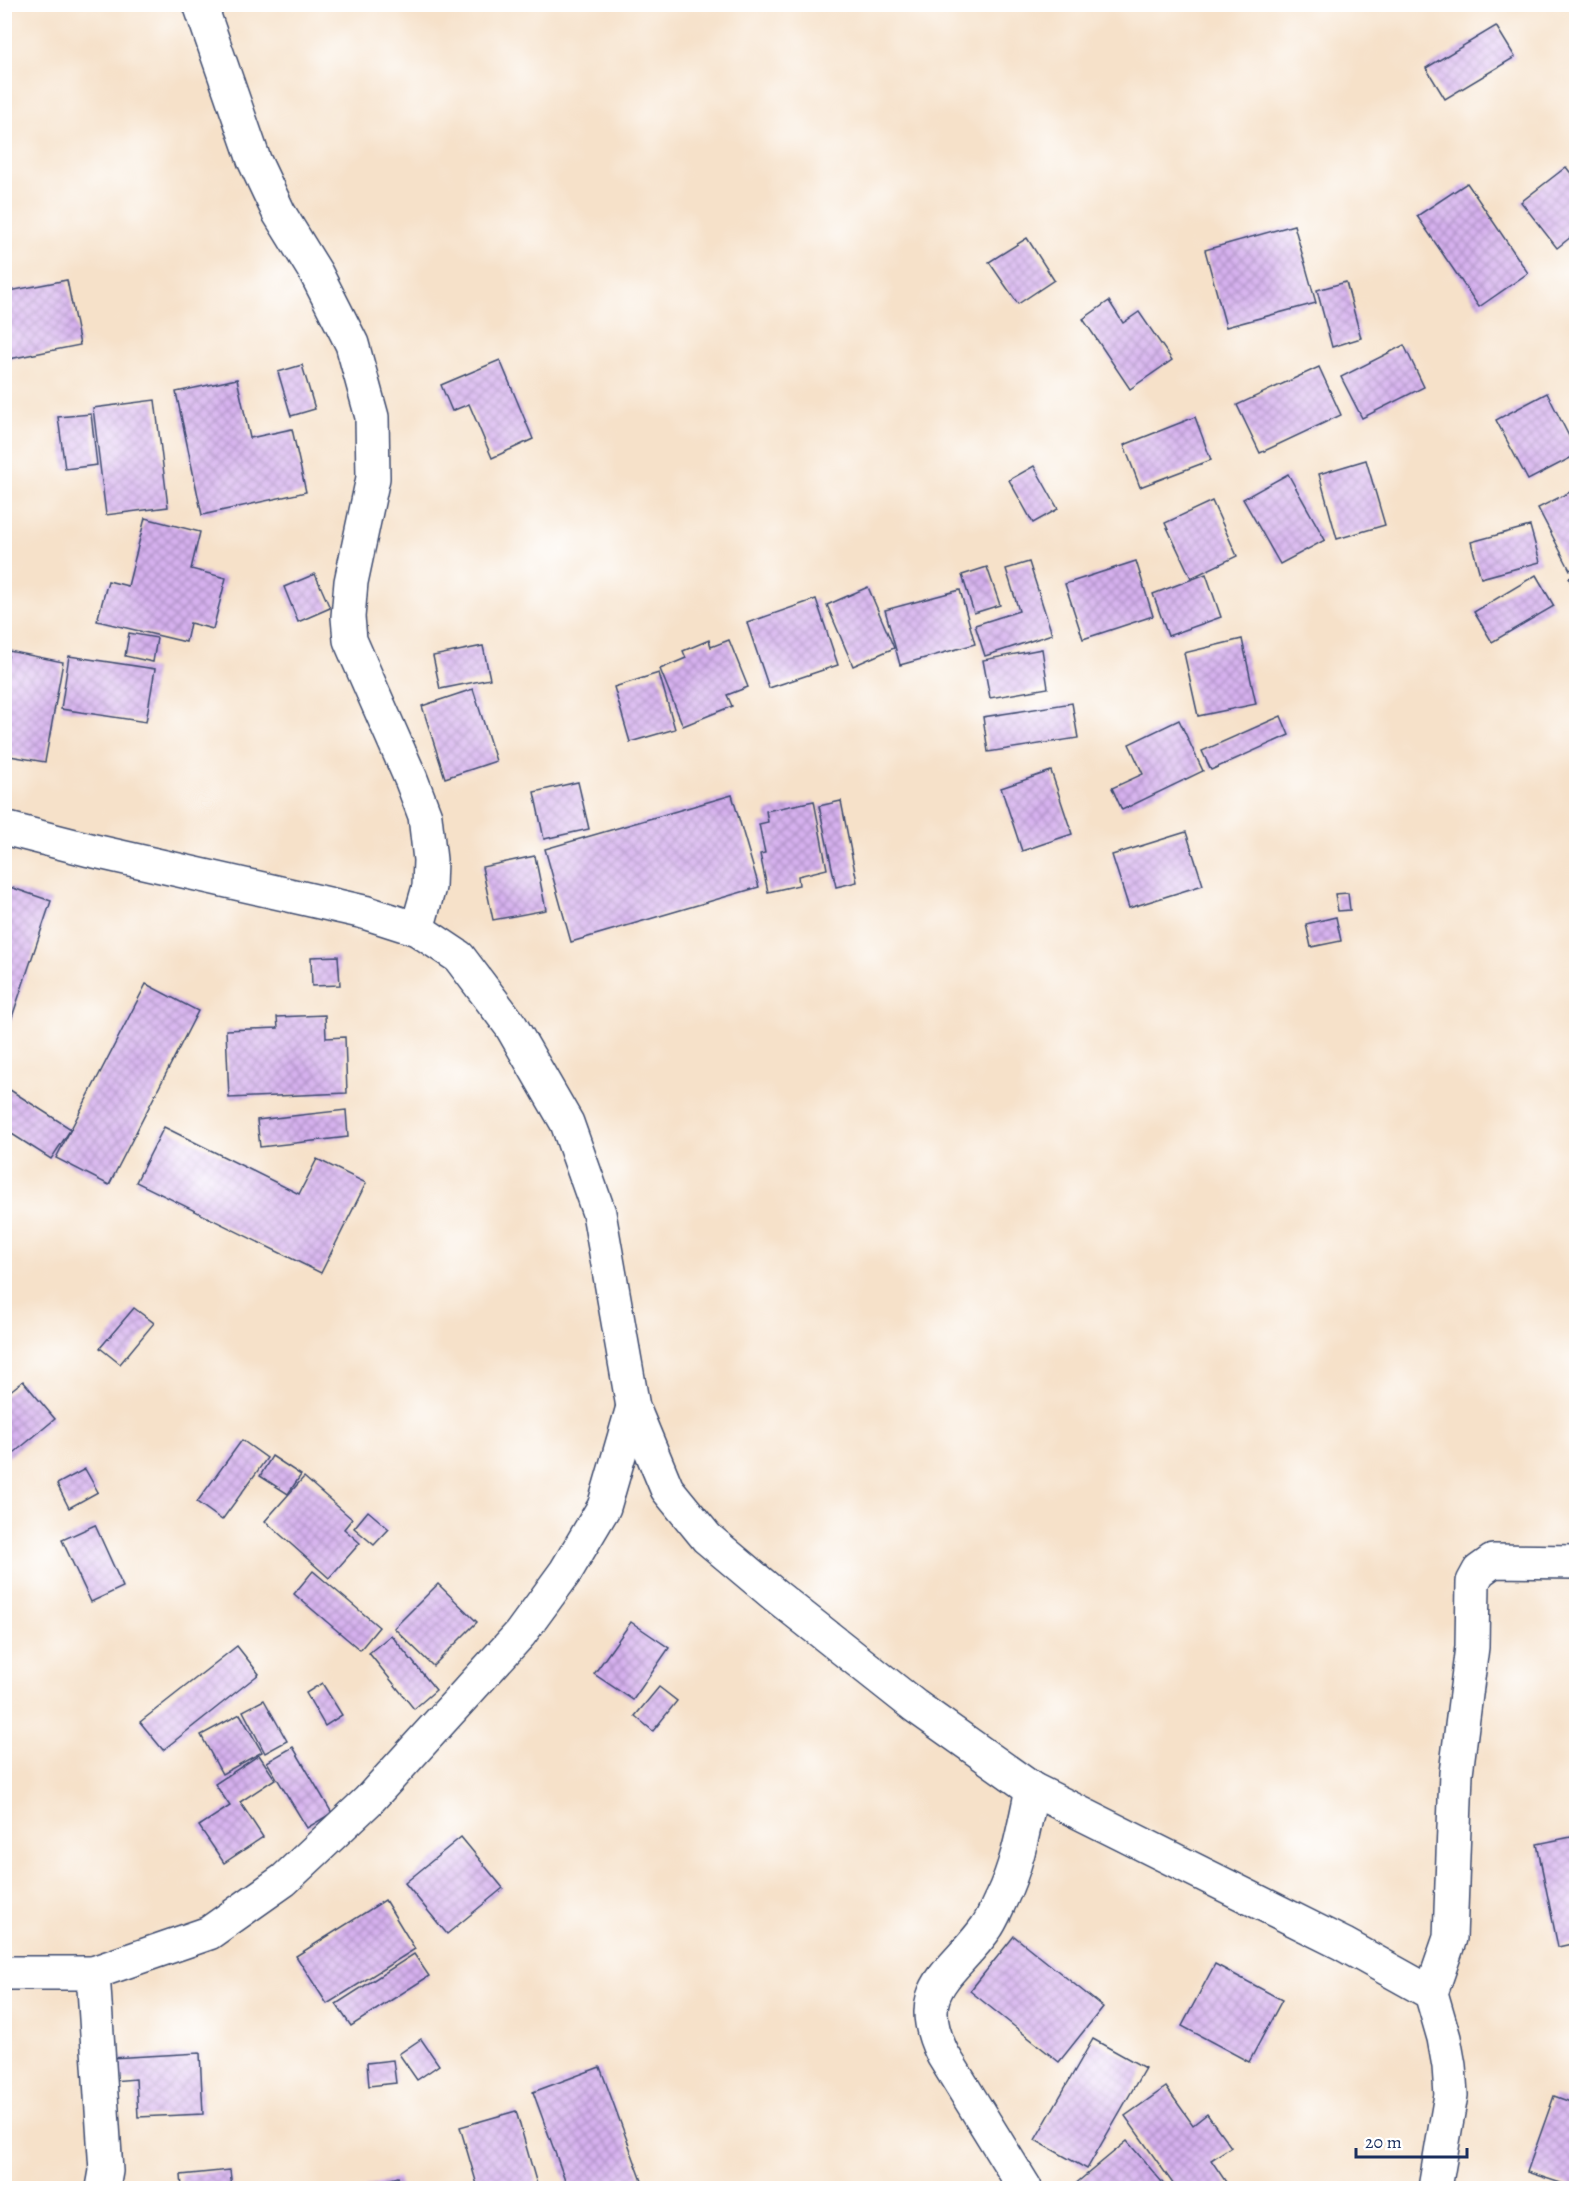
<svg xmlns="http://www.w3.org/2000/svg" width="1581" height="2193" viewBox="0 0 1581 2193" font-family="Alegreya,serif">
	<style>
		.building { fill: url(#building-cross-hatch) }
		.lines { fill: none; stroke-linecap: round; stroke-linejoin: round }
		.minor-casing { stroke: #3c4a6e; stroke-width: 36 }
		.minor { stroke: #fff; stroke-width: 33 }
	</style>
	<defs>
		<pattern id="building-cross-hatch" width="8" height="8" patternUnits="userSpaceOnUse" patternTransform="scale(1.5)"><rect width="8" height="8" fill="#d6b1ee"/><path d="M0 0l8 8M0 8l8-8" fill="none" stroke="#ad90c4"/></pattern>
	</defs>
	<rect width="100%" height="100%" fill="#fff"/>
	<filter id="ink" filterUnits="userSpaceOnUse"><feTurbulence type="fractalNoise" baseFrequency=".0167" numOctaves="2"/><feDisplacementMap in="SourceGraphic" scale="12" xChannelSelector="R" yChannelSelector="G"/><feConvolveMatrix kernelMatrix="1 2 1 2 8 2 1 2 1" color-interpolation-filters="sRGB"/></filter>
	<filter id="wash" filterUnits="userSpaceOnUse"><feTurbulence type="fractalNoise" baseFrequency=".008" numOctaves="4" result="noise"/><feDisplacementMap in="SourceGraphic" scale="24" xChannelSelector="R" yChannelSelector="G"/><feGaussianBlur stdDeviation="1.35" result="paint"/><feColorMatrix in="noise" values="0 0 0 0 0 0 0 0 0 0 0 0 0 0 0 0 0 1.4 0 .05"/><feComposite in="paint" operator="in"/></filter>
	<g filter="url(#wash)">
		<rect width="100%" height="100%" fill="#f6e1c9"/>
		<g id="blocks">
			<!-- building -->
			<g class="building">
				<path d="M1496,26l19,31 -70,42 -19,-31z"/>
				<path d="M1566,167l10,13v53l-19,15 -36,-46z"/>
				<path d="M1467,183l61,90 -49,34 -62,-91z"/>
				<path d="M1294,225l22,78 -90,24 -21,-77z"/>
				<path d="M1027,238l27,42 -36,24 -29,-42z"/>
				<path d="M67,280l13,65 -76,15v-68z"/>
				<path d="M1346,282l15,56 -29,9 -15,-57z"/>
				<path d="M1109,301l14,22 16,-11 33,48 -42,29 -47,-70z"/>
				<path d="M1404,345l20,42 -62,31 -21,-41z"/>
				<path d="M500,360l33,79 -41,19 -23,-54 -17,7 -11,-26z"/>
				<path d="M302,365l13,44 -24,7 -13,-44z"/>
				<path d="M1319,367l22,48 -81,38 -23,-48z"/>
				<path d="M237,379l13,59 42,-9 14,63 -104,23 -26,-123z"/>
				<path d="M1547,393l29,57v5l-48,25 -32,-60z"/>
				<path d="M155,400l13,107 -62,8 -13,-107z"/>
				<path d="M91,414l6,51 -32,4 -7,-52z"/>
				<path d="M1195,417l16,43 -71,27 -16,-42z"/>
				<path d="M1366,460l19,65 -48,14 -18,-65z"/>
				<path d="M1034,466l24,43 -25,14 -24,-43z"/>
				<path d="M1288,474l37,66 -45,24 -37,-65z"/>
				<path d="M1576,489v77l-6,4 -32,-62z"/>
				<path d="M1212,501l25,55 -46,22 -26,-55z"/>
				<path d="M145,518l55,14 -9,37 35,9 -13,51 -23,-6 -4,19 -89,-21 11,-40 20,5z"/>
				<path d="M1530,526l10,36 -59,16 -10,-36z"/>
				<path d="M1136,561l17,55 -70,23 -18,-55z"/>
				<path d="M1029,562l23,72 -67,22 -10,-31 44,-14 -13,-42z"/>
				<path d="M987,567l13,38 -26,8 -12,-38z"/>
				<path d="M315,574l15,34 -32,14 -14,-35z"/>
				<path d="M1206,574l15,43 -53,19 -15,-42z"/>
				<path d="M1536,575l18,31 -62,36 -18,-30z"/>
				<path d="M1576,575v20l-7,-17z"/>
				<path d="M868,587l26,61 -41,18 -26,-61z"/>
				<path d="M960,590l15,54 -75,21 -15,-55z"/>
				<path d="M816,599l22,66 -69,23 -22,-65z"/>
				<path d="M129,633l28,5 -4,24 -28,-6z"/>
				<path d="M1242,639l14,65 -58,12 -14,-63z"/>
				<path d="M709,640l2,7 18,-7 19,47 -21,8 5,11 -49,20 -23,-57 26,-11 -3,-7z"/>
				<path d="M483,646l7,33 -50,10 -7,-33z"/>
				<path d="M1042,649l6,39 -58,10 -7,-38z"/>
				<path d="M9,651l54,11 -18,100 -41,-7v-82z"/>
				<path d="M69,656l86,13 -9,53 -85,-13z"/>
				<path d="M659,673l16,56 -45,13 -16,-55z"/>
				<path d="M473,689l23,72 -51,17 -23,-72z"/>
				<path d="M1072,703l6,35 -90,14 -5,-35z"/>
				<path d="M1281,716l8,19 -78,35 -9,-19z"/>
				<path d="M1179,720l24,51 -81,39 -10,-22 31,-14 -14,-30z"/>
				<path d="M1051,771l21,63 -50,17 -21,-63z"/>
				<path d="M578,782l11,47 -45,10 -10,-47z"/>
				<path d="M732,795l27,92 -188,55 -26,-93z"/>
				<path d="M814,801l13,68 -29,7 1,9 -31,7 -8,-38 5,-1 -6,-29 9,-2 -2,-11z"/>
				<path d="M841,801l16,81 -21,5 -17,-81z"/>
				<path d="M1186,832l17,53 -74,23 -17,-53z"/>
				<path d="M535,856l11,54 -53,10 -11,-53z"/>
				<path d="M4,885l47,16 -46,137h-1z"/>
				<path d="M1348,893l2,17 -12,1 -3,-17z"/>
				<path d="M1336,917l5,24 -30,6 -5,-23z"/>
				<path d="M338,956l2,29 -28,1 -1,-29z"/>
				<path d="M146,984l52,27 -89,174 -53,-27z"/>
				<path d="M325,1015l1,23 19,-1 2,56 -118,5 -3,-68 52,-2 -1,-11z"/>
				<path d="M7,1088l64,41 -20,30 -47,-30v-37z"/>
				<path d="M346,1110l2,27 -88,10 -3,-27z"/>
				<path d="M164,1127l135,67 18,-35 49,24 -45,90 -185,-91z"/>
				<path d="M134,1308l20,15 -34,41 -20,-16z"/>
				<path d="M23,1381l32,38 -46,38 -5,-6v-55z"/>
				<path d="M242,1440l25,18 -45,62 -25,-18z"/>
				<path d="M272,1456l29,19 -13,19 -28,-18z"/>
				<path d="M85,1469l13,23 -29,16 -12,-24z"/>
				<path d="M304,1477l48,42 -8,10 16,14 -31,35 -64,-57z"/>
				<path d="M368,1511l21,18 -15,16 -20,-17z"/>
				<path d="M95,1525l28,62 -32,15 -29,-62z"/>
				<path d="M313,1571l66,56 -19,23 -66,-56z"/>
				<path d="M438,1584l39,38 -44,44 -39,-38z"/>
				<path d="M631,1622l38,26 -36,52 -39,-26z"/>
				<path d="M391,1635l45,55 -22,19 -45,-56z"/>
				<path d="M237,1646l22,28 -96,76 -23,-28z"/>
				<path d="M322,1683l20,32 -17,11 -19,-33z"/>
				<path d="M659,1687l18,14 -24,30 -18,-15z"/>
				<path d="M264,1700l23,41 -22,12 -22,-42z"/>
				<path d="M240,1714l22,38 -40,22 -21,-39z"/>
				<path d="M293,1747l39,66 -25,15 -40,-66z"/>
				<path d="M259,1755l16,24 -35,23 23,35 -39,26 -25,-37 31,-20 -15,-22z"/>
				<path d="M1576,1836v107l-18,4 -21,-103z"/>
				<path d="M461,1837l42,51 -56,46 -42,-51z"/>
				<path d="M385,1900l30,49 -88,55 -31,-48z"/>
				<path d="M1014,1936l89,71 -44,55 -89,-71z"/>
				<path d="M414,1954l15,22 -78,50 -15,-22z"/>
				<path d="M1215,1964l67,36 -33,62 -67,-36z"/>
				<path d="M421,2039l18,26 -22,15 -18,-26z"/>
				<path d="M1093,2039l52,29 -58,101 -52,-29z"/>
				<path d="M200,2053l3,61 -65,3 -2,-38 -24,2 -1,-23z"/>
				<path d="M393,2060l3,23 -27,3 -2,-23z"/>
				<path d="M600,2067l42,114 -21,7h-53l-35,-96z"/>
				<path d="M1166,2087l27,38 14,-11 24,33 -20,13 17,25 -5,3h-47l-51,-72z"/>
				<path d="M1554,2096l22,8v84l-49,-16z"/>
				<path d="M516,2111l22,77h-60l-18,-61z"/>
				<path d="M1127,2141l40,47h-90l-3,-3z"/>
				<path d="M230,2170l2,18h-50l-1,-13z"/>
				<path d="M398,2177l3,11h-39z"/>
			</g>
		</g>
	</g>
	<g filter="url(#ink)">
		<use href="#blocks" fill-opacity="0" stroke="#3c4a6e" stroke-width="1.5"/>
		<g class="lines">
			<!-- minor casing -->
			<g class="minor-casing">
				<g id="minor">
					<path d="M200,4l54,156 25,53 37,60 36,71 20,73 1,61 -22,104 -3,35 2,23 61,139 14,37 5,44 -1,27 -12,42"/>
					<path d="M4,828l86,22 274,62 53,17 42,28 52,69 56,97 32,90 34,194 34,82 40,49 69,58 139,110 117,83 311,155 88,49"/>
					<path d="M4,1973h89l116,-40 75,-53 84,-79 152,-167 46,-63 38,-64 29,-100"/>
					<path d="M93,1973l13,198 -3,17"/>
					<path d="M1025,2188l-82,-133c-33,-67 8,-78 43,-127 6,-8 10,-19 15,-29 17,-35 23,-72 31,-110"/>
					<path d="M1435,2188l16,-93 -2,-29 -5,-28 -13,-45 19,-55 6,-165 16,-126 1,-65 6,-11 14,-10 83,1"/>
				</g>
			</g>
			<!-- minor -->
			<use href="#minor" class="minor"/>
		</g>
	</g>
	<!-- margin -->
	<rect width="1581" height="2193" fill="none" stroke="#fff" stroke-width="24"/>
	<!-- scale -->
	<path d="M1356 2148v9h111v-9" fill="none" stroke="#1b2f5e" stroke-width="3"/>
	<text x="1365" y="2148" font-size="18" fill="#1b2f5e" stroke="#ffffff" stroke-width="4.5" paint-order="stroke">20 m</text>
</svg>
